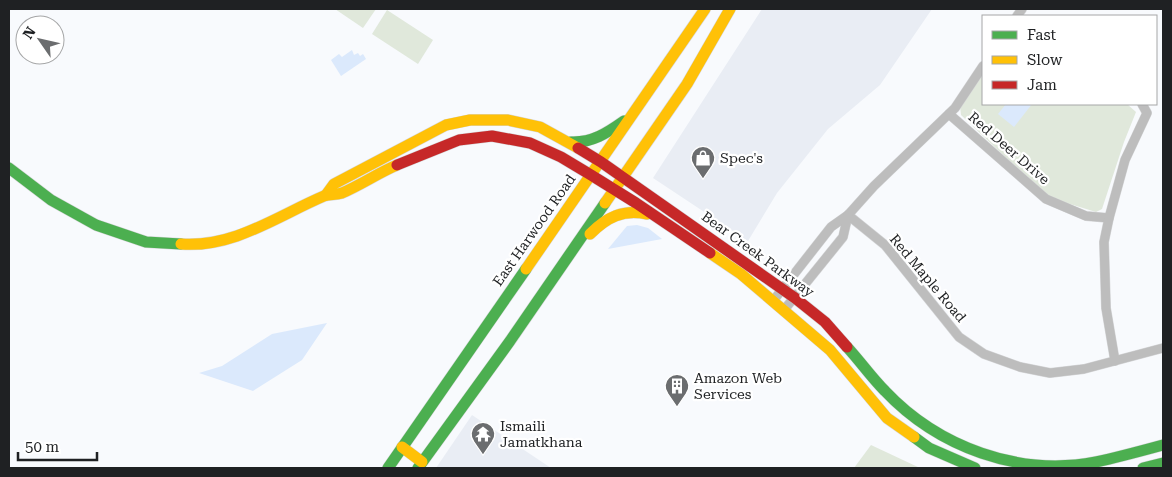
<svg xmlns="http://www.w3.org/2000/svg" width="1172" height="477" viewBox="0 0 1172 477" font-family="'Roboto Serif',serif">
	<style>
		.built { fill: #e9edf4 }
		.green { fill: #e0e8db }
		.water { fill: #dbe9fc }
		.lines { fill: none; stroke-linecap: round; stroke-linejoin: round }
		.street-casing { stroke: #d6d7d9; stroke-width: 10 }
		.fast-casing { stroke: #d6d7d9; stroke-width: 12 }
		.slow-casing { stroke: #d6d7d9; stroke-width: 12 }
		.jam-casing { stroke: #d6d7d9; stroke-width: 12 }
		.street { stroke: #bdbdbd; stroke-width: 9 }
		.fast { stroke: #4caf50; stroke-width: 11 }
		.slow { stroke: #ffc107; stroke-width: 11 }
		.jam { stroke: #c62828; stroke-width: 11 }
		.labels { text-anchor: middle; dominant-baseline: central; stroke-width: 4.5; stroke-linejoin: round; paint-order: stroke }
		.street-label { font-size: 14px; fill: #1f2123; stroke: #fff }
		.poi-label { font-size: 14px; fill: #1f2123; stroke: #fff; text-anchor: start }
	</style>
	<rect width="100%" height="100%" fill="#f8fafd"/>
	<!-- built -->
	<g class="built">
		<path d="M762,9h170l-52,76 -52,44 -51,64 -29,48 -95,-63z"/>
		<path d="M472,415l79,53h-115z"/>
	</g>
	<!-- green -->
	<g class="green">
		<path d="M335,9h41l-13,19z"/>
		<path d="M387,10l46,30 -15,24 -46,-30z"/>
		<path d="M983,73v31h144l9,8 -12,30 -22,67 -6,3 -49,-15 -86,-82 -1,-9z"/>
		<path d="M871,445l49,23h-66z"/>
	</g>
	<!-- water -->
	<g class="water">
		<path d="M352,50l2,5 4,-2 2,3 3,-2 3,5 -25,17 -10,-16 8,-6 3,3z"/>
		<path d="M1006,104h26l-18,23 -16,-13z"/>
		<path d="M637,225l11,3 14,11 -54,10 19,-23z"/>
		<path d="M327,323l-25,37 -49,31 -54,-18 23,-7 50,-32z"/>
	</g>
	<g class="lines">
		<!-- street casing -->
		<g class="street-casing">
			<g id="street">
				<path d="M1017,16l5,-7"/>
				<path d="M949,114l97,85 40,17 23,2"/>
				<path d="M848,215l37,30 74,92 25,17 36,13 30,6 34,-4 79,-21"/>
				<path d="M773,301l58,-74 17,-12 26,-29 81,-78 28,-42"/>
				<path d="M784,310l59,-73 5,-22"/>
				<path d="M1115,361l-9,-53 -2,-66 5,-24 16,-58 22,-47 -5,-9"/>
			</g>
		</g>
		<!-- fast casing -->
		<g class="fast-casing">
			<g id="fast">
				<path d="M571,142c21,1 36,-9 53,-21"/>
				<path d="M9,168l42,32 45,25 50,17 35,2"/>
				<path d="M847,347c13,14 24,30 38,44 53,56 134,86 211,71 23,-5 45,-11 67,-17"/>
				<path d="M914,437l15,11 46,20"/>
				<path d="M388,468l138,-199"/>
				<path d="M418,468l92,-127 95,-138"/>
				<path d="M1143,468l20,-5"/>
			</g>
		</g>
		<!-- slow casing -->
		<g class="slow-casing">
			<g id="slow">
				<path d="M326,195l8,-11 112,-59 24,-5h38l32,7 38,21"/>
				<path d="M605,203l82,-119 43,-75"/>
				<path d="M590,234c17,-17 33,-25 57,-20"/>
				<path d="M181,244c53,4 96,-28 143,-48 5,-2 12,-1 18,-3 19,-8 36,-20 55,-28"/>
				<path d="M710,253l31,21 89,76 57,68 27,19"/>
				<path d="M526,269l179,-260"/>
				<path d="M402,447l20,15"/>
			</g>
		</g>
		<!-- jam casing -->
		<g class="jam-casing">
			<g id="jam">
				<path d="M578,148l23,14 194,136 30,24 22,25"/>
				<path d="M397,165l62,-25 33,-4 38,7 31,14 30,18 45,28 74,50"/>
			</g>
		</g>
		<!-- street -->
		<use href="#street" class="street"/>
		<!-- fast -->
		<use href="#fast" class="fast"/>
		<!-- slow -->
		<use href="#slow" class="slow"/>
		<!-- jam -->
		<use href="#jam" class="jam"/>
	</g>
	<!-- icons -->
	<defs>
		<g id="shop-pin" transform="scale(1.25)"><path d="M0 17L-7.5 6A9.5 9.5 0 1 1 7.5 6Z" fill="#6b6d6f" stroke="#fff"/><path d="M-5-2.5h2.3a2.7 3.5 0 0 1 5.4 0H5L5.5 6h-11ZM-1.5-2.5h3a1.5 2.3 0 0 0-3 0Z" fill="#fff"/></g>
		<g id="building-pin" transform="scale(1.25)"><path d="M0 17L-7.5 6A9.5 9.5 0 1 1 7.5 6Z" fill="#6b6d6f" stroke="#fff"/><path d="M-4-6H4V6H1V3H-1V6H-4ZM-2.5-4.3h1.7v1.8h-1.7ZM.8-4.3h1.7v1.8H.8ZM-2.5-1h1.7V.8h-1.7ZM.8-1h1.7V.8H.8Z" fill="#fff"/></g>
		<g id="temple-pin" transform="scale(1.25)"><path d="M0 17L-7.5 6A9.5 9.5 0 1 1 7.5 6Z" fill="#6b6d6f" stroke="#fff"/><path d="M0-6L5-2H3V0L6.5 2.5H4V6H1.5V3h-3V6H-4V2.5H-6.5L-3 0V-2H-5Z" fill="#fff"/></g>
	</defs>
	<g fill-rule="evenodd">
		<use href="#shop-pin" x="703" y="158"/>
		<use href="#building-pin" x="677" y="386"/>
		<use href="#temple-pin" x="483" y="434"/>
	</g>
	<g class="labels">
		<!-- street labels -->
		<g class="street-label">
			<text transform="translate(1009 148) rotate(41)">Red Deer Drive</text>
			<text transform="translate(534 230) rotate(-55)">East Harwood Road</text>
			<text transform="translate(758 254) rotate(36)">Bear Creek Parkway</text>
			<text transform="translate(928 278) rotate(50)">Red Maple Road</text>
		</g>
		<!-- poi labels -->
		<g class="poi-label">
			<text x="720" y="158">Spec's</text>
			<text x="694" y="378">Amazon Web<tspan x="694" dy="16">Services</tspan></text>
			<text x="500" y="426">Ismaili<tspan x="500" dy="16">Jamatkhana</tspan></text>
		</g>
	</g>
	<!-- border -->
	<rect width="1172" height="477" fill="none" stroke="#1f2123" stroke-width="20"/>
	<!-- legend -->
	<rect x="982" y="15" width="175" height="90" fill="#ffffff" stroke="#a5a6a7"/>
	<rect x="992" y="31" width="25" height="8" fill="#4caf50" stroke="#a5a6a7"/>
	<text x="1027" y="40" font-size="15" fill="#1f2123">Fast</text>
	<rect x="992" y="56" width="25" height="8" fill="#ffc107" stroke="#a5a6a7"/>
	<text x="1027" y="65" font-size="15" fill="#1f2123">Slow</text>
	<rect x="992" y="81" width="25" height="8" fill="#c62828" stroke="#a5a6a7"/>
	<text x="1027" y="90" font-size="15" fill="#1f2123">Jam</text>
	<!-- north arrow -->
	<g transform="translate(40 40) rotate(304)"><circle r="24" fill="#ffffff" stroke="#a5a6a7"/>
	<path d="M0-4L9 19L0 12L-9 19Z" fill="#6b6d6f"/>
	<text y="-8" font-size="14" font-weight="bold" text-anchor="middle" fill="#1f2123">N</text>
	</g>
	<!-- scale -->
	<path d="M18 452v8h79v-8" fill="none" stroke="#1f2123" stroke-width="2.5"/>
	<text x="25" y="452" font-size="15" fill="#1f2123" stroke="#ffffff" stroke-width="4" paint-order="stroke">50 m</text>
</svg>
